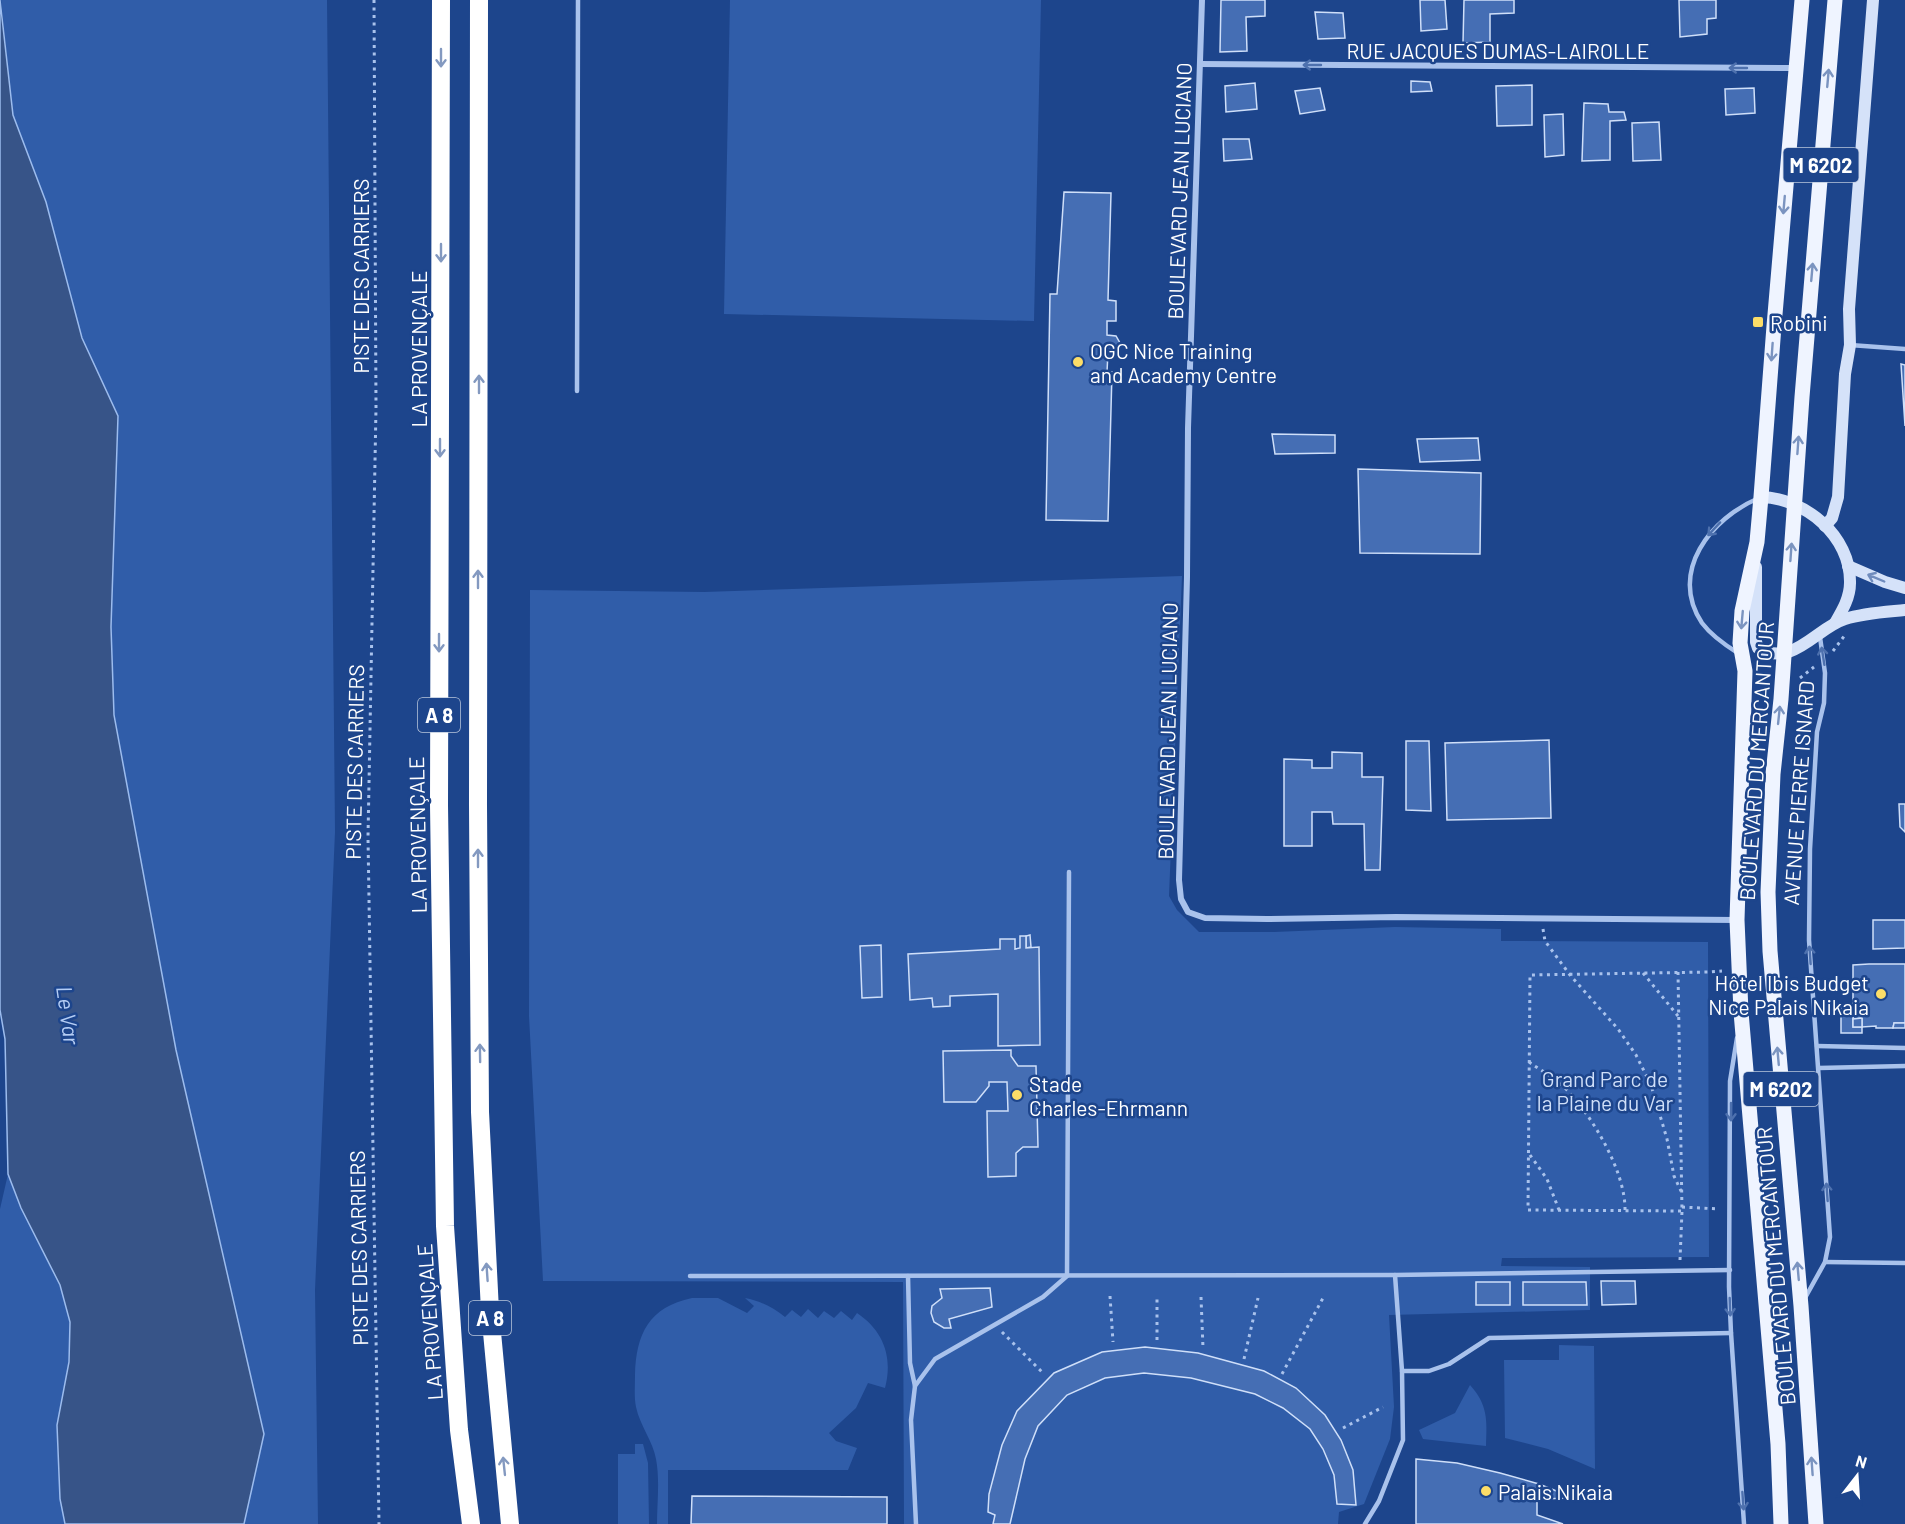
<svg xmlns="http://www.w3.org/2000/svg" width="1905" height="1524" viewBox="0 0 1905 1524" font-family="Barlow,sans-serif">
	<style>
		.green { fill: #305da9 }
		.water { fill: #375488; stroke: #9cbcee; stroke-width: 1.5 }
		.building { fill: #456eb4; stroke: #cfdff9; stroke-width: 1.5 }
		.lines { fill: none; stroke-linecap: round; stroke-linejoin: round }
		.path { stroke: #a9c2ec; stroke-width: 3; stroke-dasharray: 3 4.5; stroke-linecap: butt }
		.lane { stroke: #a9c2ec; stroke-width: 4.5 }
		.street { stroke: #a9c2ec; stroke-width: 6 }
		.secondary { stroke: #d5e2f9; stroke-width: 12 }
		.primary { stroke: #eff4ff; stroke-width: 15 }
		.highway { stroke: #fff; stroke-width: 18 }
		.oneway { stroke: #8399c0 }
		.oneway2 { stroke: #4e71ae }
		.oneway3 { stroke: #7b94c0 }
		.oneway4 { stroke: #708cbd }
		.poi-dot { fill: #fcdd68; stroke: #1d458c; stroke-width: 2 }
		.labels { text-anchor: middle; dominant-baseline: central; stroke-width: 5; stroke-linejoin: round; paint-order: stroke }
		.shield { fill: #1d458c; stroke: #bbc7dc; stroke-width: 1.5 }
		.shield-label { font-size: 20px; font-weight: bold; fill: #fff }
		.street-label { font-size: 21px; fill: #fff; stroke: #1d458c }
		.poi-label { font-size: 21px; fill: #fff; stroke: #1d458c; text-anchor: start }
		.park-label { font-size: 21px; fill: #cfdff9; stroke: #1d458c }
		.water-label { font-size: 22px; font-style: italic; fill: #b5cdf4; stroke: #1d458c }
	</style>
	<rect width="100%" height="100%" fill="#1d458c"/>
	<!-- green -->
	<g class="green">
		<path d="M1,0h326l8,832 -20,458 3,234h-74l20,-91 -88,-383 -62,-335 -3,-88 7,-211 -36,-78 -36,-136 -33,-87z"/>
		<path d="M730,0h311l-7,321 -310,-7z"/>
		<path d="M1182,576l-13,320 8,14 22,22h75l121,-5 106,2v12l207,1 1,315 -207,1 -1,8 89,1v43l-201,5 5,92 -4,32 -26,65 -25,8 -1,12h-434l-1,-242 -360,-1 -14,-265 1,-426 174,2z"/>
		<path d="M8,1174l13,34 39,77 10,37 -1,40 -12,63 3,74 5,25h-65v-315z"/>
		<path d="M692,1298h26l29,15 7,-7 -9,-8c15,3 28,9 40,19l7,-7 9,7 7,-8 10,9 6,-7 10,7 7,-7 11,9 5,-7c27,18 36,45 28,75l-17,-5 -12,25 -27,25 7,8 21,7 -9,22h-180v54h-11c0,-21 3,-44 -1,-65 -3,-18 -16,-33 -20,-52 -2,-10 -1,-21 -1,-32 1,-41 14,-68 57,-77z"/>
		<path d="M1559,1345l35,1 1,123 -47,-20 -43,-11 -1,-78h55z"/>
		<path d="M1470,1385c18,20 17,35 16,61l-63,-7 -4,-9 36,-17z"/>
		<path d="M635,1444h8l5,19 1,61h-31v-70h17z"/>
	</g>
	<!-- water -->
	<path class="water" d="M0,0l13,115 33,87 36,136 36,78 -7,211 3,88 62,335 88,384 -20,90h-179l-5,-25 -3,-74 12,-63 1,-40 -10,-37 -39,-77 -13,-34 -3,-135 -5,-29z"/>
	<!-- building -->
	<g class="building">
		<path d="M1221,0h44v16l-19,1 1,34 -27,1z"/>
		<path d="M1420,0h25l2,29 -26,2z"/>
		<path d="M1464,0h50v13l-24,1v28l-27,1z"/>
		<path d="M1679,0h37v18l-9,1v15l-27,3z"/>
		<path d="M1315,12l28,1 2,25 -27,1z"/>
		<path d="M1411,81l19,1 2,9 -21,1z"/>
		<path d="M1255,83l2,26 -31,3 -1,-26z"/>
		<path d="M1532,85v40l-35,1 -1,-40z"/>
		<path d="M1320,88l5,22 -25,4 -5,-23z"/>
		<path d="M1754,88l1,25 -29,2 -1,-26z"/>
		<path d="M1584,103l24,1 1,8h15l2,8 -16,1v39l-28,1z"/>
		<path d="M1563,114l1,41 -19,2 -1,-42z"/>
		<path d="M1659,122l2,38 -28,1 -1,-38z"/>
		<path d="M1223,139h26l3,20 -28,2z"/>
		<path d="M1064,192l47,1 -3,107 8,1v20h-9v14l9,1 4,7 -4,6 -8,3 -1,20h5l-4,149 -62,-1 4,-226h7z"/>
		<path d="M1901,364l4,1v61z"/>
		<path d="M1272,434l63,1v18l-60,1z"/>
		<path d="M1478,438l2,22 -60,2 -3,-23z"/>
		<path d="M1358,469l123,4 -1,81 -120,-1z"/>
		<path d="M1549,740l2,78 -104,2 -2,-77z"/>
		<path d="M1406,741h23l2,70 -25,-1z"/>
		<path d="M1332,752l30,1v24h21l-3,93h-15l-1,-46h-31l-1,-12h-20v34h-28v-87l28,1v8h20z"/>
		<path d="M1899,804h6v28l-5,-5z"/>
		<path d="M1873,920h32v28l-32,1z"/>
		<path d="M1030,935l1,12 -5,1v-12z"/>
		<path d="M1020,936h6v12l13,-1 1,98 -42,1v-52l-48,2v10l-17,1 -1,-9 -22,2 -2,-46 92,-5v-10h15v10l5,-1z"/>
		<path d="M881,945l1,52 -20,1 -2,-52z"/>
		<path d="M1869,964h36v59h-11l-1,5h-17v-2l-14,1v-9l-9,1v-54z"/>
		<path d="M1841,1007h12v20h9v6h-21z"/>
		<path d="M1862,1018v9h-9v-8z"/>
		<path d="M1894,1023h11v5h-12z"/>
		<path d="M1011,1050v6l7,10h18l2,81h-15l-7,6v23l-28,1 -1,-66h21l-1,-29h-18v4l-13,16h-32l-1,-51z"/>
		<path d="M1601,1281h34l1,23 -34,1z"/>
		<rect x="1476" y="1282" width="34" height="23"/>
		<path d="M1523,1282h63l1,23h-64z"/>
		<path d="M990,1288l2,19 -43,12 2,9h-7l-10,-6 -3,-9 1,-7 10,-8 -2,-9z"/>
		<path d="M1145,1347l53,6 66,18 32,17 29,27 16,25 12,30 3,35 -19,-1 -3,-29 -11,-26 -13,-20 -27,-21 -28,-14 -64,-16 -47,-5 -39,5 -38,17 -29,31 -13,33 -15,65h-17l2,-9 -7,-3 1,-18 13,-49 15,-34 37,-38 48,-21z"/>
		<path d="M1416,1459l41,4 43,10 39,11 35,14 -37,1v16l26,9h-147z"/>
		<path d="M692,1496l195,1v27h-196z"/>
	</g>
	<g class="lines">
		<!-- path -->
		<g class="path">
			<path d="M374,0l2,408 -8,429 11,687"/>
			<path d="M1833,651l12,-16"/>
			<path d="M1800,678l14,-11"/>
			<path d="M1543,929l2,12 25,34 48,54 18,26 15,30 16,54 7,37 7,15"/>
			<path d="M1678,972l4,239 -154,-1 2,-235 178,-3 14,-1"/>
			<path d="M1643,973l35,43"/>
			<path d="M1529,1062c11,8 25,15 35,25 27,27 62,84 61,124"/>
			<path d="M1530,1155l17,24 12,31"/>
			<path d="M1682,1207l37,2"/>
			<path d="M1680,1260l2,-49"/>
			<path d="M1110,1296l3,46"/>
			<path d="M1201,1297l2,51"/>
			<path d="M1002,1332l40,40"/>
			<path d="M1157,1340v-43"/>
			<path d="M1244,1359l14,-61"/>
			<path d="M1282,1374l41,-76"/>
			<path d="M1343,1428l40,-21"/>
		</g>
		<!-- lane -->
		<g class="lane">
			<path d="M1850,345l55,4"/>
			<path d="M577,391l1,-391"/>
			<path d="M1738,653c-13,-8 -27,-18 -36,-30 -34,-51 9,-105 57,-125"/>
			<path d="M1737,1038l-7,43 -1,206 2,46 13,191"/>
			<path d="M1817,1046l88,2"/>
			<path d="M1819,1068l86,-2"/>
			<path d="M1825,1262l80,1"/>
			<path d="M690,1276l705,-1"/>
			<path d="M908,1276l2,87 5,23"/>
			<path d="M1805,1298l20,-36 5,-25 -21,-297 1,-91 7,-117 7,-29 1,-30 -5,-36"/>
			<path d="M1402,1371l-7,-96 335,-5"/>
			<path d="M916,1524l-5,-104 4,-34 20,-27 108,-62 24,-21 2,-404"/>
			<path d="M1365,1524l14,-23 24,-61 -1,-69h27l20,-7 40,-26 242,-5"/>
		</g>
		<!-- street -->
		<g class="street">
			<path d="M1202,0l-14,428 -1,149 -8,303 2,19 7,13 17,6 62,1 129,-2 340,3"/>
			<path d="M1200,64l596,4"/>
		</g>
		<!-- secondary -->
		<g class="secondary">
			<path d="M1761,497c44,1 90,39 89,86 0,15 -8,28 -15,40"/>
			<path d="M1825,526l7,-8 6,-21 7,-123 5,-29 -1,-36 24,-309"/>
			<path d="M1848,566l37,16 20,6"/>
			<path d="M1756,567v75l2,6c35,20 58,-20 87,-29 19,-6 40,-7 60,-9"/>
		</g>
		<!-- primary -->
		<g class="primary">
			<path d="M1781,1524l-3,-80 -37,-432 -4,-92 8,-249 -5,-28 2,-32 15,-69 4,-45 13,-171 28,-326"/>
			<path d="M1816,1524l-15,-218 -31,-355 -2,-59 5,-118 8,-75 21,-302 33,-397"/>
		</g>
		<!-- highway -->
		<g class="highway">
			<path d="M441,0l-2,805 6,421 14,204 12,94"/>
			<path d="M479,0l-1,805 2,307 10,199 20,213"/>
		</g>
	</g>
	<!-- one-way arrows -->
	<defs><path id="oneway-shaft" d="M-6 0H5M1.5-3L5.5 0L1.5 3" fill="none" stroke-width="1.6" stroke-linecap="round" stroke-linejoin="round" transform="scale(1.5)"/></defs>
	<g class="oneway">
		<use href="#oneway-shaft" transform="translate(441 58) rotate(90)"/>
		<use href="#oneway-shaft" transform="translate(441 253) rotate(90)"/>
		<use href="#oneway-shaft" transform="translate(479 384) rotate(-90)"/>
		<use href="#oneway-shaft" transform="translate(440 448) rotate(90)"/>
		<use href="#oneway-shaft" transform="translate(478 579) rotate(-90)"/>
		<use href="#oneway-shaft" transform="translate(439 643) rotate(90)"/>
		<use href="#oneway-shaft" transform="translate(478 858) rotate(-90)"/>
		<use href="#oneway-shaft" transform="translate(480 1053) rotate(-91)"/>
		<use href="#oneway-shaft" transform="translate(487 1272) rotate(-94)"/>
		<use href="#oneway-shaft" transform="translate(504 1466) rotate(-96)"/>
	</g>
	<g class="oneway2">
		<use href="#oneway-shaft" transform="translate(1312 65) rotate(-180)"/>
		<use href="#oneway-shaft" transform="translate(1738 68) rotate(-180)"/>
		<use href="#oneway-shaft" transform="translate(1714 529) rotate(133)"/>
		<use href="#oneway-shaft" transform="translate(1823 656) rotate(-99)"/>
		<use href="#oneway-shaft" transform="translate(1810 955) rotate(-94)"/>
		<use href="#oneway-shaft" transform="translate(1731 1112) rotate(90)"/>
		<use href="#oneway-shaft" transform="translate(1827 1192) rotate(-94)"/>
		<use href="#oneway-shaft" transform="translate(1730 1307) rotate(88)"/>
		<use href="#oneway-shaft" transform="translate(1743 1501) rotate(86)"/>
	</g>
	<g class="oneway3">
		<use href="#oneway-shaft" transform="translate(1828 78) rotate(-85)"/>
		<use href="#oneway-shaft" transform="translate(1784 205) rotate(95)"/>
		<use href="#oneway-shaft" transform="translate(1812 272) rotate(-85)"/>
		<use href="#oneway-shaft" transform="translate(1772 352) rotate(94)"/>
		<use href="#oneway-shaft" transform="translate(1798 445) rotate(-86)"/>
		<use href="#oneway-shaft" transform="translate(1791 552) rotate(-86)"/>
		<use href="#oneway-shaft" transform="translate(1742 620) rotate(95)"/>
		<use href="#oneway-shaft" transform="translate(1779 715) rotate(-84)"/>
		<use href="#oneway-shaft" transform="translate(1778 1056) rotate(-95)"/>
		<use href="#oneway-shaft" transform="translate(1798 1271) rotate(-95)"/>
		<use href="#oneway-shaft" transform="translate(1812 1466) rotate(-94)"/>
	</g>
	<use class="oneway4" href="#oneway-shaft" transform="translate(1876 578) rotate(-157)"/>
	<!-- markers -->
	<g class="poi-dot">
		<rect x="1752" y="316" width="12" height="12" rx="3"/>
		<circle cx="1078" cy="362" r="6"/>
		<circle cx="1881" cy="994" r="6"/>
		<circle cx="1017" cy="1095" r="6"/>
		<circle cx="1486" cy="1491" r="6"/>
	</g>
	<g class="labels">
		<!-- shield labels -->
		<g class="shield">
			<rect x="1783.5" y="148" width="75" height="34" rx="4.5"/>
			<rect x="418" y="698" width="42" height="34" rx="4.5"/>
			<rect x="1743.5" y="1072" width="75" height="34" rx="4.5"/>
			<rect x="469" y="1301" width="42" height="34" rx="4.5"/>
		</g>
		<g class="shield-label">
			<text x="1821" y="165">M 6202</text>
			<text x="439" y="715">A 8</text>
			<text x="1781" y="1089">M 6202</text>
			<text x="490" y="1318">A 8</text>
		</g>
		<!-- street labels -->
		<g class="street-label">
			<text x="1498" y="50">RUE JACQUES DUMAS-LAIROLLE</text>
			<text transform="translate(1179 191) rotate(-88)">BOULEVARD JEAN LUCIANO</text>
			<text transform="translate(360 276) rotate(-90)">PISTE DES CARRIERS</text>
			<text transform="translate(418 349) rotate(-90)">LA PROVENÇALE</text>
			<text transform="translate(1167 731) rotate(-89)">BOULEVARD JEAN LUCIANO</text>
			<text transform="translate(1756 761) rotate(-86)">BOULEVARD DU MERCANTOUR</text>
			<text transform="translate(354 762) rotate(-89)">PISTE DES CARRIERS</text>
			<text transform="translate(1798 793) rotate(-86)">AVENUE PIERRE ISNARD</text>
			<text transform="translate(417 835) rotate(-91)">LA PROVENÇALE</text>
			<text transform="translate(358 1248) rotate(-91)">PISTE DES CARRIERS</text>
			<text transform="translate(1775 1266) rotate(-95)">BOULEVARD DU MERCANTOUR</text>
			<text transform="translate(429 1322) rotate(-94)">LA PROVENÇALE</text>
		</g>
		<!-- poi labels -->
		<g class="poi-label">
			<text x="1770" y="322">Robini</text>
			<text x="1090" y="350">OGC Nice Training<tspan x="1090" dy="24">and Academy Centre</tspan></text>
			<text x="1869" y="982" text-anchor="end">Hôtel Ibis Budget<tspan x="1869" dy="24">Nice Palais Nikaia</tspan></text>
			<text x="1029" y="1083">Stade<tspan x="1029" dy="24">Charles-Ehrmann</tspan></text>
			<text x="1498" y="1491">Palais Nikaia</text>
		</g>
		<!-- park labels -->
		<g class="park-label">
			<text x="1605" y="1078">Grand Parc de<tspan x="1605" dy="24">la Plaine du Var</tspan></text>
		</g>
		<!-- water labels -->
		<g class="water-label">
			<text transform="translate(69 1015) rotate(82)">Le Var</text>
		</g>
	</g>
	<!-- north arrow -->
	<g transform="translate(1857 1476) rotate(17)" stroke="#1d458c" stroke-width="4.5" paint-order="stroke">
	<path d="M0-4.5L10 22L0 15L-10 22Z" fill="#ffffff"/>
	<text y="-9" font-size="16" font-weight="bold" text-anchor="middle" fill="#ffffff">N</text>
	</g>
</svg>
